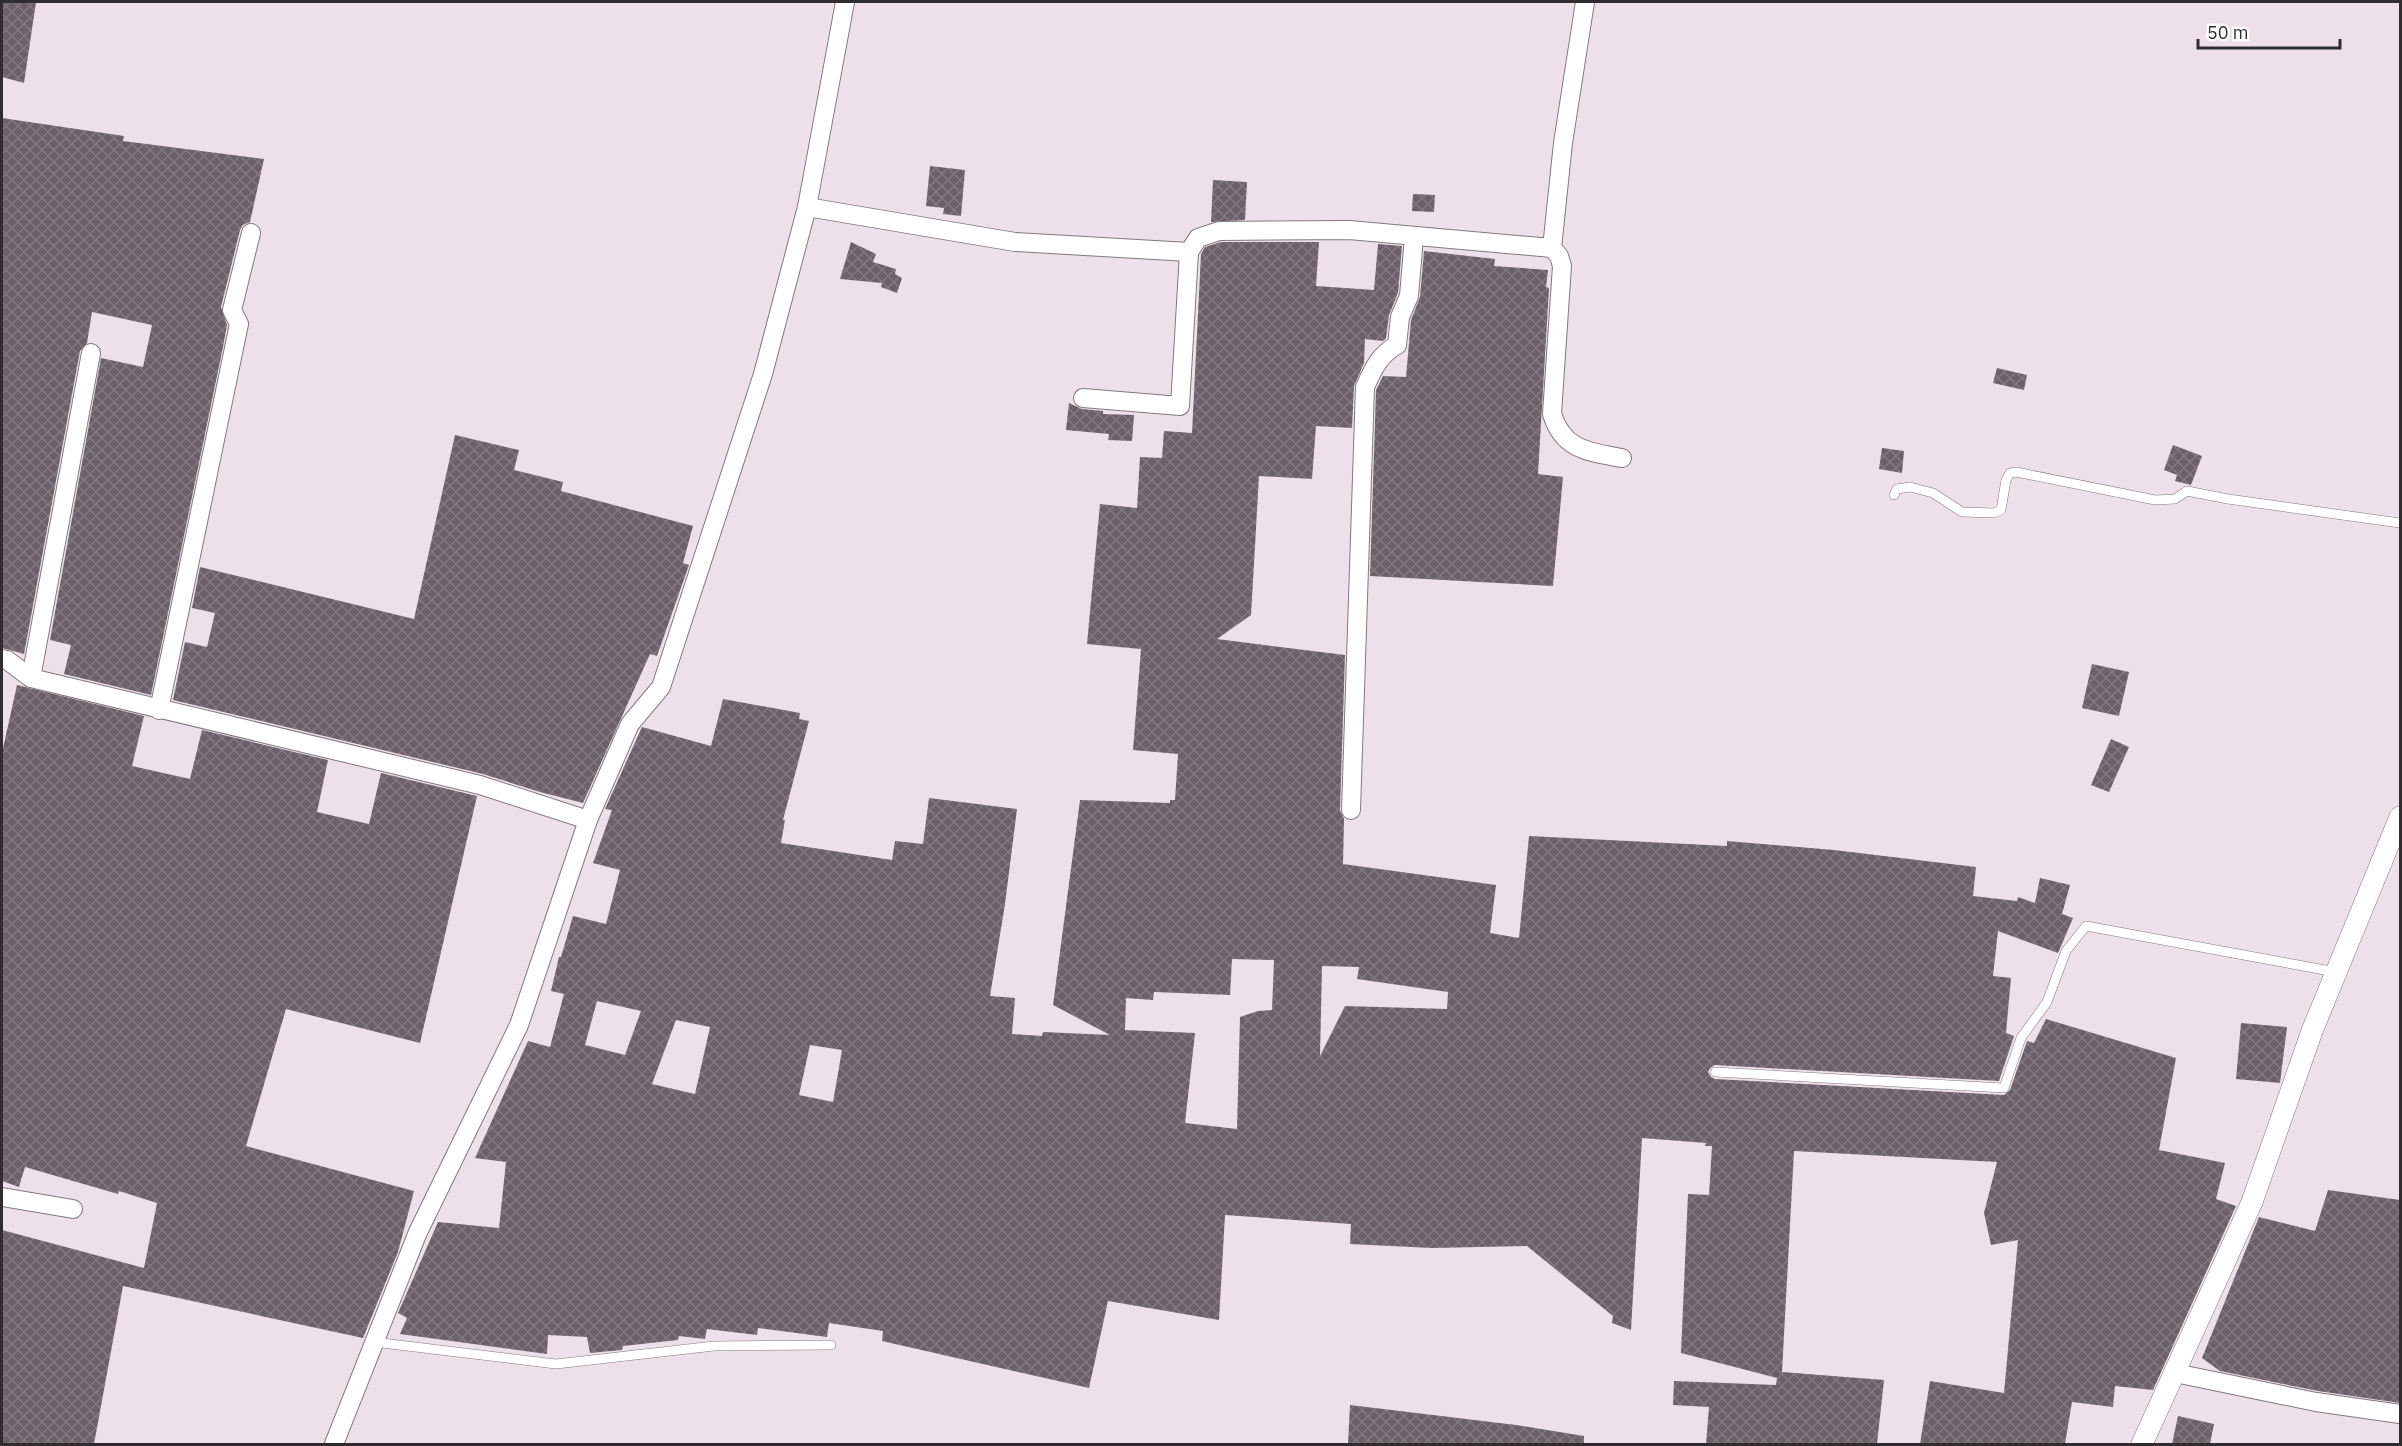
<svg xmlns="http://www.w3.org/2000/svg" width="2402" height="1446" viewBox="0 0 2402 1446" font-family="'IBM Plex Sans',sans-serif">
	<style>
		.building { fill: url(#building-cross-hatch); fill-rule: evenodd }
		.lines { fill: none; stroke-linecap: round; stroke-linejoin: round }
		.service-casing { stroke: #847880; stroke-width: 10 }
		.minor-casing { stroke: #847880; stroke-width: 20 }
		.tertiary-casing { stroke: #847880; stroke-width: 22 }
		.service { stroke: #fff; stroke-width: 9 }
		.minor { stroke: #fff; stroke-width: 18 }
		.tertiary { stroke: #fff; stroke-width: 21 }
	</style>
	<defs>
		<pattern id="building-cross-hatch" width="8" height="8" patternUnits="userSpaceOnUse" patternTransform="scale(1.5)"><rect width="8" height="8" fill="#6d6169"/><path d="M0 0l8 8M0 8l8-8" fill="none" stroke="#82797f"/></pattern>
	</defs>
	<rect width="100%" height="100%" fill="#ede0e8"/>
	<!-- building -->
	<g class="building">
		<path d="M2,2h34l-12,81 -22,-6z"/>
		<path d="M2,118l122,18 -1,5 141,18 -14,63 -7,3 -3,5 -19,77 6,18 -4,22 -72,348 -87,-21 7,-29 -21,-5 51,-282 42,9 9,-42 -60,-13 -5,31 -7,8 -56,303 -22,-6z"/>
		<path d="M930,166l35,4 -4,46 -18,-2 1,-6 -18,-2z"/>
		<path d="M1213,180l34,2 -2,38 -34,2z"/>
		<path d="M1413,194l22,1 -1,17 -22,-1z"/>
		<path d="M851,242l25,12 -3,8 23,7 -1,5 7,4 -5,15 -16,-6 1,-4 -42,-4z"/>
		<path d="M1221,242h98l-3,44 58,4 4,-46 24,2 -4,47 -9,22 -3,23 -3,3 -18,-2 -1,24 -10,23 -2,42 -36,-2 -4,53 -53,-3 -8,139 -34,24 128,16 -5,155 4,9 -1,45 153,21 -6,48 29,5 10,-102 198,10v-5l107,9 142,17 -3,29 44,5 1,-4 17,6 5,-25 30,7 -8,29 11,4 -15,35 -60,-22 -5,45 18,2 -5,55 8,3 -15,45 -284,-16 -5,3 -2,4 3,5 4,2 289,16 6,-5 17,-49 7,2 12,-24 130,39 -17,92 66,13 -9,36 20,7 -83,184 -38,-4 -2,21 -41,-5 -7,42h-145l10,-63 74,12 14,-153 -27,5 -7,-32 13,-51 -203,-11 -12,221 102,8 -7,64h-171l3,-37 -36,-2 1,-24 102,4 1,-7 -96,-25 7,-159 21,1 3,-49h-7l1,-3 -64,-5 -11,192 -19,-7 1,-7 -86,-70 -95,2 -82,-4 1,-20 -126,-9 -6,105 -111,-19 -19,87 -207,-47 1,-10 -54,-8 -2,14 -69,-9 -1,7 -50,-6 -2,10 -26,-3 -1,4 -55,6 -1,4 -32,3 -3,-16 -39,-2 -1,19 -147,-20 7,-16 -9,-5 40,-91 61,6 7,-66 -31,-4 53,-117 22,6 14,-53 -13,-3 8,-34h2l12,-41 33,8 14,-54 -27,-7 19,-53 -7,-1 37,-82 69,19 12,-47 77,14 -1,6 10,2 -26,99h2l-4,23 111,17 3,-19 28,3 6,-46 88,11 -12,95 -15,92 25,2 -3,36 30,2 1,-4 67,3 -57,-30 27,-205 90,3v-3h5l3,-46 -45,-4 8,-101 -54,-5 13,-140 37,4 3,-51 22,1 2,-27 28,2 9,-179 4,-7zM1232,959l42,1 -2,50 -14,1 -18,6 -3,112 -52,-6 10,-90 -70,-3 1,-32 27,2 1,-8 76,3zM1322,966l37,1 -2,12 91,13 -1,17 -102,-3 -25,50zM597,1001l44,10 -16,44 -40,-10zM676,1020l34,7 -15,67 -43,-10zM810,1045l32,5 -9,52 -34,-7z"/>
		<path d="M1424,251l71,8 -1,7 54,4 -2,17 3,1 -11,186 25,3 -10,109 -183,-10 6,-186 7,-14 23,1 5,-57 9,-23z"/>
		<path d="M1997,368l30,7 -3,15 -31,-7z"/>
		<path d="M1069,403l13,6 21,2v3l31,1 -2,26 -24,-1 1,-6 -43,-4z"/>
		<path d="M455,435l64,15 -5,20 49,12 -2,9 132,35 -10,37 6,2 -32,91 -7,-2 -67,149 -43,-11 -57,-18 -310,-74 12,-58 22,5 8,-34 -23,-5 8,-41 214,52z"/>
		<path d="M2173,445l29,11 -11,29 -16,-4 2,-6 -13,-5z"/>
		<path d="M1882,448l22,3 -2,22 -23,-4z"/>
		<path d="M2092,664l37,8 -10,44 -37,-8z"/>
		<path d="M17,685l127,31 -12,50 58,13 12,-49 126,30 -11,52 52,12 12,-51 96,23 -57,247 -134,-34 -40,137 168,45 -16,61 -35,86 -240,-52 -29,158h-92v-214l142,38 13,-65 -38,-12 -1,3 -93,-27 -6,20 -17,-6v-428z"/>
		<path d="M2111,739l18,8 -20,45 -18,-7z"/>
		<path d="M2241,1023l46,4 -7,56 -44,-4z"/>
		<path d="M2328,1190l72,10v203l-82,-12 -98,-20 -18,-13 57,-141 56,14z"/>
		<path d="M1350,1405l166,20 68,11v8h-236z"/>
		<path d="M2178,1416l36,8 -4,20h-38z"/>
	</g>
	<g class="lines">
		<!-- service casing -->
		<g class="service-casing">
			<g id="service">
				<path d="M1894,495l3,-6 13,-2 23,6 29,19 32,1 7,-3 5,-30 4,-7 6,-1 139,28 20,-1 12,-8 41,8 172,24"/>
				<path d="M1715,1072l289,16 17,-50 26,-36 19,-51 20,-25 250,46"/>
				<path d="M374,1342l182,22 158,-18 117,-1"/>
			</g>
		</g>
		<!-- minor casing -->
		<g class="minor-casing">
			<g id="minor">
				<path d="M807,207l208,35 174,10 9,-14 21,-7 130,-1 203,18 11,-105 22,-141"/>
				<path d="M1552,248l7,8 3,10 -10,148c11,36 37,38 70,44"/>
				<path d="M1083,398l97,8 9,-154"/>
				<path d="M2,659l5,1 24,18 449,107 108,35"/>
				<path d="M31,678l60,-325"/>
				<path d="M159,710l80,-386 -7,-14 19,-77"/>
				<path d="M1351,810l14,-423c8,-18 15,-33 32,-42l3,-28 9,-21 5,-59"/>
				<path d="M2,1197l71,12"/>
				<path d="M2175,1373l141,29 84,12"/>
				<path d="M334,1444l84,-212 101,-207 69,-205 42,-96 31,-37 102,-313 44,-167 38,-205"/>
			</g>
		</g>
		<!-- tertiary casing -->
		<g class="tertiary-casing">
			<path id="tertiary" d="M2142,1444l110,-242 60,-171 88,-214"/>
		</g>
		<!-- service -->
		<use href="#service" class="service"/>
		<!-- minor -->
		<use href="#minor" class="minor"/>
		<!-- tertiary -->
		<use href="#tertiary" class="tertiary"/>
	</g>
	<!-- border -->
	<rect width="2402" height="1446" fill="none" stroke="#312c30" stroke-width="6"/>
	<!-- scale -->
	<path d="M2198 39v9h142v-9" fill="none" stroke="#312c30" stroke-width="3"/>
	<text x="2207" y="39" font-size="18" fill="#312c30" stroke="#ffffff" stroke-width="4.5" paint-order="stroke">50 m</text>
</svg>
